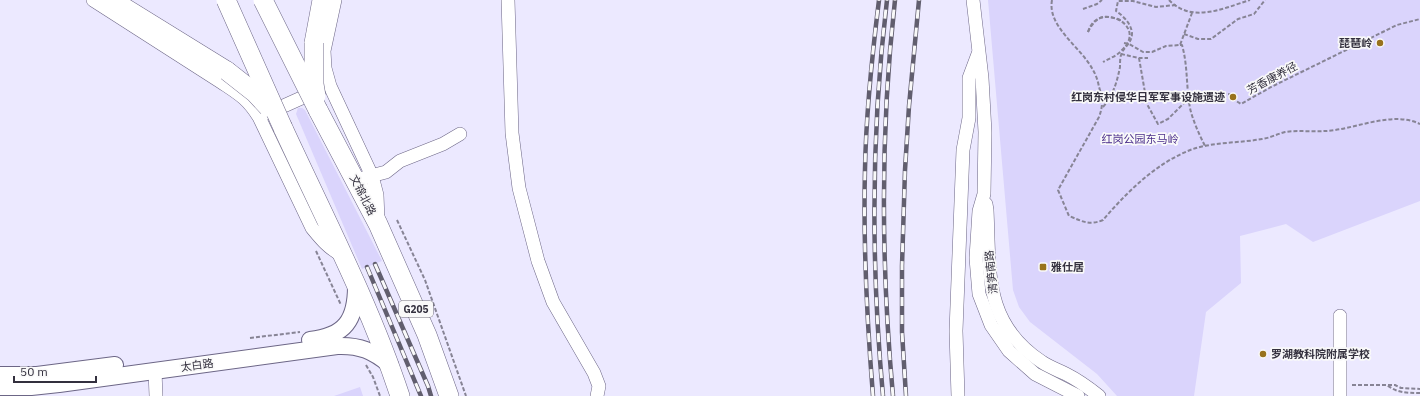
<svg xmlns="http://www.w3.org/2000/svg" width="1420" height="396" viewBox="0 0 1420 396" font-family="'IBM Plex Sans','Noto Sans SC',sans-serif">
	<style>
		.green { fill: #dad4fc }
		.lines { fill: none; stroke-linecap: round; stroke-linejoin: round }
		.minor-casing { stroke: #6c6686; stroke-width: 14 }
		.major-casing { stroke: #6c6686; stroke-width: 18 }
		.highway-casing { stroke: #6c6686; stroke-width: 20 }
		.path { stroke: #878495; stroke-width: 2; stroke-dasharray: 4 2; stroke-linecap: butt }
		.minor { stroke: #fff; stroke-width: 13 }
		.major { stroke: #fff; stroke-width: 16 }
		.highway { stroke: #fff; stroke-width: 19 }
		.rail-casing { stroke: #615e6e; stroke-width: 4.5 }
		.rail { stroke: #f9f9f9; stroke-width: 3; stroke-dasharray: 9; stroke-linecap: butt }
		.highway-bridge-casing { stroke: #6c6686; stroke-width: 20; stroke-linecap: butt }
		.path-bridge { stroke: #878495; stroke-width: 2; stroke-dasharray: 4 2; stroke-linecap: butt }
		.highway-bridge { stroke: #fff; stroke-width: 19 }
		.poi-dot { fill: #98721d; stroke: #f9f9f9; stroke-width: 1.5 }
		.labels { text-anchor: middle; dominant-baseline: central; stroke-width: 3.5; stroke-linejoin: round; paint-order: stroke }
		.shield { fill: #f9f9f9; stroke: #6e6c76; stroke-width: 1 }
		.shield-label { font-size: 10px; font-weight: bold; fill: #33303e }
		.poi-label { font-size: 11px; font-weight: bold; fill: #33303e; stroke: #f9f9f9; text-anchor: end }
		.street-label { font-size: 11px; fill: #33303e; stroke: #f9f9f9 }
		.park-label { font-size: 11px; fill: #4a2d8a; stroke: #f9f9f9 }
	</style>
	<rect width="100%" height="100%" fill="#ece9ff"/>
	<!-- green -->
	<g class="green">
		<path d="M988,0h432v201l-107,41 -27,-18 -46,12 1,47 -35,29 -12,84h-77l-20,-22 -67,-52 -11,-15 -6,-17z"/>
		<path d="M298,108h4l3,2 77,151 -20,8 -66,-155z"/>
		<path d="M360,387l3,9h-29z"/>
	</g>
	<g class="lines">
		<!-- minor casing -->
		<g class="minor-casing">
			<g id="minor">
				<path d="M93,0l128,82c18,12 26,16 38,35l53,111c9,11 17,21 30,27"/>
				<path d="M335,0l-11,51 1,17 5,18 42,90 5,19 1,25"/>
				<path d="M508,0l4,133 7,55 19,73 15,41 41,71 5,13 -2,10"/>
				<path d="M973,0l9,78 3,54 -1,62 -5,17 -3,47 3,36 12,31 18,26 26,23 43,22"/>
				<path d="M268,113l49,-22"/>
				<path d="M363,178l23,-6 14,-11 43,-17 17,-10"/>
				<path d="M986,204l1,6c3,62 -4,113 55,152 7,5 16,8 24,12 12,6 23,14 33,22"/>
				<path d="M155,371l1,25"/>
				<path d="M958,396l-2,-65 7,-181 6,-32v-40l9,-24"/>
				<path d="M1340,396v-80"/>
			</g>
		</g>
		<!-- major casing -->
		<g class="major-casing">
			<g id="major">
				<path d="M310,340c35,-4 46,-20 46,-54"/>
				<path d="M0,375h37l78,-10"/>
				<path d="M0,387h31l28,-3 278,-38c23,-1 36,5 53,19"/>
			</g>
		</g>
		<!-- highway casing -->
		<g class="highway-casing">
			<g id="highway">
				<path d="M112,0l115,71"/>
				<path d="M314,43l8,-43"/>
				<path d="M318,110l60,114 49,111 22,61"/>
				<path d="M283,128c40,87 87,177 117,268"/>
			</g>
		</g>
		<!-- path -->
		<g class="path">
			<path d="M1052,0c-5,27 29,47 41,70 3,5 5,11 6,17 4,12 4,19 0,30l-41,73 11,26c13,5 20,10 34,4 24,-28 54,-58 90,-71 21,-7 47,-6 69,-10 8,-1 15,-5 23,-7 13,-2 27,0 40,-1 29,-1 67,-21 95,-7"/>
			<path d="M1169,0c4,4 9,8 15,10 21,8 46,-4 66,-10"/>
			<path d="M1083,9l14,-5 5,-4"/>
			<path d="M1088,32c1,-2 3,-6 5,-8 7,-10 17,-8 27,-4l-1,2"/>
			<path d="M1184,34l14,5h13l27,-20 16,-5 11,-14"/>
			<path d="M1124,43l5,1 14,8h9l14,-6 14,-1 12,-32"/>
			<path d="M1180,45h2c6,21 4,42 8,63 3,13 9,26 15,38"/>
			<path d="M1121,54l18,4h9"/>
			<path d="M1139,58l8,46 11,20 10,-5 21,-21 31,-5 9,1 4,5 8,5 30,-17 126,-62 23,-6"/>
			<path d="M1103,107c10,-11 14,-25 17,-40 0,-4 0,-9 1,-12 2,-8 11,-11 11,-22 -1,-10 -9,-17 -16,-22l2,-10h15l23,6 20,-2"/>
			<path d="M397,220l28,60 41,116"/>
			<path d="M316,251l25,54"/>
			<path d="M250,338l50,-6"/>
			<path d="M366,365l7,12 7,19"/>
			<path d="M1352,385h35c10,8 20,8 33,8"/>
			<path d="M1388,385h7l6,3 19,1"/>
		</g>
		<!-- minor -->
		<use href="#minor" class="minor"/>
		<!-- major -->
		<use href="#major" class="major"/>
		<!-- highway -->
		<use href="#highway" class="highway"/>
		<!-- rail casing -->
		<g class="rail-casing">
			<g id="rail">
				<path d="M375,264l53,122 3,10"/>
				<path d="M367,267l54,129"/>
				<path d="M873,396c-6,-75 -10,-151 -8,-227 1,-56 7,-113 14,-169"/>
				<path d="M883,396c-12,-131 -12,-265 4,-396"/>
				<path d="M893,396c-12,-132 -13,-264 2,-396"/>
				<path d="M906,396l-4,-64v-66l3,-96 4,-64 10,-106"/>
			</g>
		</g>
		<!-- rail -->
		<use href="#rail" class="rail"/>
		<!-- highway-bridge casing -->
		<g class="highway-bridge-casing">
			<g id="highway-bridge">
				<path d="M226,0l57,128"/>
				<path d="M263,0l55,110"/>
				<path d="M314,43v41l2,12"/>
				<path d="M227,71l28,22 13,14"/>
			</g>
		</g>
		<!-- path-bridge -->
		<path class="path-bridge" d="M1088,32c9,-32 61,-7 34,18 -5,6 -12,8 -19,12"/>
		<!-- highway-bridge -->
		<use href="#highway-bridge" class="highway-bridge"/>
	</g>
	<!-- markers -->
	<g class="poi-dot">
		<circle cx="1380" cy="43" r="4"/>
		<circle cx="1233" cy="97" r="4"/>
		<rect x="1039" y="263" width="8" height="8" rx="2"/>
		<circle cx="1263" cy="354" r="4"/>
	</g>
	<g class="labels">
		<!-- shield labels -->
		<rect class="shield" x="399" y="301" width="34" height="16" rx="3"/>
		<g class="shield-label">
			<text x="416" y="309">G205</text>
		</g>
		<!-- poi labels -->
		<g class="poi-label">
			<text x="1372" y="43">琵琶岭</text>
			<text x="1225" y="97">红岗东村侵华日军军事设施遗迹</text>
			<text x="1051" y="267" text-anchor="start">雅仕居</text>
			<text x="1271" y="354" text-anchor="start">罗湖教科院附属学校</text>
		</g>
		<!-- street labels -->
		<g class="street-label">
			<text transform="translate(1272 78) rotate(-28)">芳香康养径</text>
			<text transform="translate(363 195) rotate(63)">文锦北路</text>
			<text transform="translate(991 272) rotate(-96)">清笋南路</text>
			<text transform="translate(197 365) rotate(-8)">太白路</text>
		</g>
		<!-- park labels -->
		<g class="park-label">
			<text x="1140" y="139">红岗公园东马岭</text>
		</g>
	</g>
	<!-- scale -->
	<path d="M14 376v6h82v-6" fill="none" stroke="#33303e" stroke-width="2"/>
	<text x="20" y="376" font-size="12" fill="#33303e" stroke="#f9f9f9" stroke-width="3" paint-order="stroke">50 m</text>
</svg>
